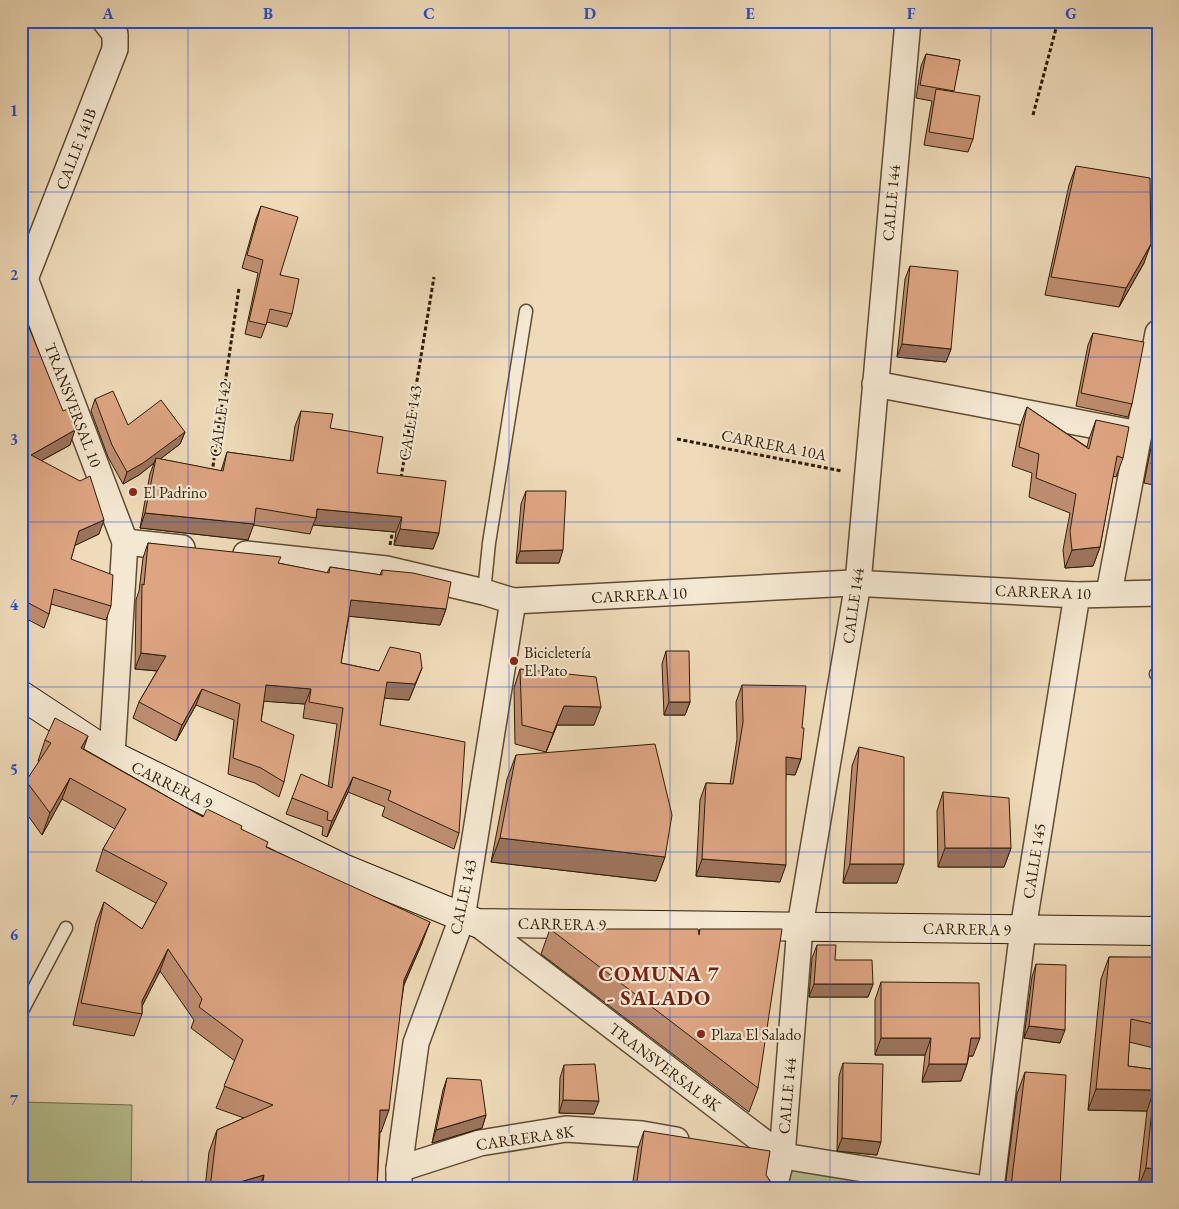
<svg xmlns="http://www.w3.org/2000/svg" width="1179" height="1209" viewBox="0 0 1179 1209" font-family="'EB Garamond',serif">
	<style>
		.green { fill: #b6c191; stroke: #726e4b }
		.lines { fill: none; stroke-linecap: round; stroke-linejoin: round }
		.lane-casing { stroke: #5f4c32; stroke-width: 15 }
		.street-casing { stroke: #5f4c32; stroke-width: 28 }
		.secondary-casing { stroke: #2f1c05; stroke-width: 30 }
		.path { stroke: #2f1c05; stroke-width: 3; stroke-dasharray: 4 2.5; stroke-linecap: butt }
		.lane { stroke: #f5e8d2; stroke-width: 12 }
		.street { stroke: #f5e8d2; stroke-width: 25 }
		.secondary { stroke: #f5e8d2; stroke-width: 28 }
		.wall { fill: #bf8e71; stroke: #2f1c05 }
		.shaded-wall { fill: #9b745c; stroke: #2f1c05 }
		.building { fill: #dea583; stroke: #2f1c05 }
		.grid { fill: none; stroke: #1d4ed8; stroke-width: 1; stroke-opacity: 0.55 }
		.poi-dot { fill: #8f2418; stroke: #f5e8d2; stroke-width: 2 }
		.labels { text-anchor: middle; dominant-baseline: central; stroke-width: 4.5; stroke-linejoin: round; paint-order: stroke }
		.street-label { font-size: 16px; fill: #2f1c05; stroke: #f5e8d2 }
		.poi-label { font-size: 16px; fill: #2f1c05; stroke: #f5e8d2; text-anchor: start }
		.district-label { font-size: 21px; font-weight: bold; letter-spacing: 1px; fill: #7a1f14; stroke: #f5e8d2 }
		.neatline { fill: none; stroke: #1d4ed8; stroke-width: 2 }
		.grid-label { font-size: 16px; text-anchor: middle; font-weight: bold; fill: #1d4ed8 }
	</style>
	<rect width="100%" height="100%" fill="#efdbb9"/>
	<filter id="stains"><feTurbulence type="fractalNoise" baseFrequency=".004" numOctaves="4"/><feColorMatrix values="0 0 0 0 .2 0 0 0 0 .09 0 0 0 0 .02 0 0 0 .5 -.17"/></filter>
	<radialGradient id="worn" r=".72"><stop offset=".6" stop-color="#630" stop-opacity="0"/><stop offset="1" stop-color="#630" stop-opacity=".3"/></radialGradient>
	<!-- green -->
	<g class="green">
		<path d="M21,1102l111,3 -1,83h-110z"/>
		<path d="M773,1162l153,26h-156z"/>
	</g>
	<g class="lines">
		<!-- lane casing -->
		<g class="lane-casing">
			<g id="lane">
				<path d="M484,592l5,-49 37,-232"/>
				<path d="M1156,674l2,2"/>
				<path d="M21,1013l45,-85"/>
			</g>
		</g>
		<!-- street casing -->
		<g class="street-casing">
			<g id="street">
				<path d="M21,268l104,274 -13,213"/>
				<path d="M25,279l90,-230v-15l-10,-13"/>
				<path d="M875,384l264,50"/>
				<path d="M125,542l57,6"/>
				<path d="M246,554l140,15 98,23 29,9 339,-18 225,12 81,-2"/>
				<path d="M1109,593l49,-260"/>
				<path d="M477,923l305,233"/>
				<path d="M765,1153l215,35"/>
				<path d="M399,1169l81,-26 86,-14 76,5 34,6"/>
				<path d="M399,1188v-19l17,-126 46,-125 51,-317"/>
				<path d="M774,1188l8,-32 18,-230 58,-343 50,-562"/>
				<path d="M991,1188l32,-259 54,-334"/>
			</g>
		</g>
		<!-- secondary casing -->
		<g class="secondary-casing">
			<path id="secondary" d="M21,695l91,60 233,114 132,54 681,8"/>
		</g>
		<!-- path -->
		<g class="path">
			<path d="M1033,115l25,-94"/>
			<path d="M677,439l165,32"/>
			<path d="M212,473l27,-185"/>
			<path d="M401,478l33,-201"/>
			<path d="M390,545l3,-16"/>
		</g>
		<!-- lane -->
		<use href="#lane" class="lane"/>
		<!-- street -->
		<use href="#street" class="street"/>
		<!-- secondary -->
		<use href="#secondary" class="secondary"/>
	</g>
	<!-- wall -->
	<g class="wall">
		<path d="M926,54l34,6 -7,32 20,47 -5,13 -44,-7 8,-44 -16,-3 5,-32z"/>
		<path d="M1076,166l68,97 -25,44 -74,-12 24,-110z"/>
		<path d="M261,206l31,108 -5,13 -20,-5 -6,16 -16,-4 13,-61 -16,-5 14,-49z"/>
		<path d="M910,266l41,83 -5,13 -49,-5 8,-78z"/>
		<path d="M21,308l49,137 -29,16 58,73 -24,11 -4,14 40,47 -5,14 -55,-16 -2,10 -5,14 -23,-12z"/>
		<path d="M1093,333l39,71 -4,13 -52,-11 12,-61z"/>
		<path d="M95,399l33,26 57,7 -5,12 -20,15 61,12 6,-19 63,9 5,-35 6,-15 29,17 109,105 -6,16 -39,-4 2,-13 -83,-7 -3,9 -57,-9 -5,15 -108,-12 10,-54 4,-11 -15,12 -16,9 -15,-27 -17,-46z"/>
		<path d="M1027,407l60,40 2,-8 7,-19 27,38 -7,19 -3,-1 -13,71 -7,19 -28,2 -2,-18 7,-37 -41,-16 3,-24 -20,-7 8,-40z"/>
		<path d="M1158,412v74l-14,-3z"/>
		<path d="M526,491l33,72h-43l5,-59z"/>
		<path d="M148,543l130,20 49,10 3,-6 50,8 2,-5 64,39 -6,16 -91,-9 -8,47 38,8 43,-3 -13,32 -25,-2 -4,27 79,108 -5,16 -72,-33 3,-9 -37,-15 -21,45 -5,-2 1,-8 -37,-13 6,-16 36,-11 9,-63 -34,-6 2,-14 -41,-3 -3,20 23,61 -5,15 -24,-14 -27,-9 6,-54 -38,-15 -20,36 -43,-23 6,-16 18,-31 -22,-2 1,-69 3,-9 4,-33z"/>
		<path d="M666,651l24,51 -5,13h-21l-2,-51z"/>
		<path d="M520,669l74,56h-37l-11,27 -31,-8 -1,-56z"/>
		<path d="M742,685l60,43 -1,31 -6,16 -9,-1 -6,108 -84,-6 4,-76 6,-17 24,1 7,-45 -1,-37z"/>
		<path d="M45,740l39,9 119,68 38,12 25,18 156,96 -18,42 -23,147h-1l-3,56h-172l4,-36 8,-22 27,-12 -28,-10 19,-47 -44,-33 3,-8 -34,-49 -18,35v8l-8,22 -61,-11 23,-102 8,-21 38,27 14,-26 -60,-32 7,-22 12,-20 -53,-30 -20,36 -21,-29v-11l5,-14 13,-19 -1,-1z"/>
		<path d="M859,747l38,136h-54l9,-117z"/>
		<path d="M516,755l149,102 -9,24 -165,-19 16,-83z"/>
		<path d="M943,792l68,56 -7,19h-66l-1,-56z"/>
		<path d="M550,929l149,3 1,-3 58,159 -9,24 -208,-158z"/>
		<path d="M817,945l18,15 38,24 -5,13h-59l3,-39z"/>
		<path d="M1109,957l49,1v91l-29,-7 -1,24 30,4v118h-20l9,-77 -59,-1 13,-131z"/>
		<path d="M1036,964l24,79 -36,-5 8,-61z"/>
		<path d="M881,982l92,74h-4l-2,8 -6,17 -39,1 3,-27h-50v-55z"/>
		<path d="M843,1063l34,92 -40,-4 2,-75z"/>
		<path d="M564,1065l30,49 -35,-1 1,-35z"/>
		<path d="M1025,1072l35,116h-55l12,-94z"/>
		<path d="M447,1078l39,37 -4,13 -50,15 11,-53z"/>
		<path d="M644,1131l122,44 4,6 5,7h-143l6,-40z"/>
	</g>
	<!-- shaded-wall -->
	<g class="shaded-wall">
		<path d="M1151,244l-7,19 -25,44 7,-19z"/>
		<path d="M902,344l49,5 -5,13 -49,-5z"/>
		<path d="M75,430l-5,15 -44,24 5,-14z"/>
		<path d="M185,432l-5,12 -25,19 1,-5 -2,5 -15,12 -16,9 4,-12z"/>
		<path d="M317,509l85,8 -6,15 -83,-7 3,-7z"/>
		<path d="M145,513l109,11 -6,16 -108,-12z"/>
		<path d="M104,520l-5,14 -25,12 5,-15z"/>
		<path d="M400,529l39,4 -6,16 -39,-4z"/>
		<path d="M1100,547l-7,19 -28,2 7,-18z"/>
		<path d="M563,550l-4,13h-43l4,-12z"/>
		<path d="M351,600l95,9 -6,16 -94,-9z"/>
		<path d="M141,653l25,3 -6,15 -25,-2z"/>
		<path d="M422,668l-13,32 -28,-2 6,-16z"/>
		<path d="M266,685l45,4 -6,15 -45,-3z"/>
		<path d="M202,689l-6,16 -20,36 6,-16z"/>
		<path d="M669,702h21l-5,13h-21z"/>
		<path d="M564,706l37,1 -7,18h-37l-11,27z"/>
		<path d="M88,736l-7,21v-9z"/>
		<path d="M786,757l15,2 -6,16 -15,-1z"/>
		<path d="M353,777l-5,15 -21,45 5,-16z"/>
		<path d="M70,778l-8,21 -20,36 8,-22z"/>
		<path d="M500,838l165,19 -9,24 -165,-19z"/>
		<path d="M945,848h66l-7,19h-66z"/>
		<path d="M702,859l84,6 -6,17 -84,-6z"/>
		<path d="M850,864h54l-7,19h-54z"/>
		<path d="M430,922l-8,21 -26,59 8,-22z"/>
		<path d="M168,949l-8,22 -22,43 4,-13z"/>
		<path d="M814,984h59l-5,13h-59z"/>
		<path d="M1029,1026l36,4 -5,13 -36,-5z"/>
		<path d="M881,1038h50l-6,17h-50z"/>
		<path d="M971,1038h9l-7,18h-8z"/>
		<path d="M929,1064h38l-6,17 -39,1z"/>
		<path d="M1096,1089l58,1 -7,21 -59,-1z"/>
		<path d="M563,1100l36,1 -5,13 -35,-1z"/>
		<path d="M380,1110h9l-8,22 -8,-1z"/>
		<path d="M486,1115l-4,13 -50,15 4,-13z"/>
		<path d="M842,1138l39,4 -4,13 -40,-4z"/>
		<path d="M1146,1168l12,1v19h-20z"/>
		<path d="M264,1175l-5,13h-40z"/>
	</g>
	<!-- building -->
	<g class="building">
		<path d="M926,54l34,6 -6,31 -34,-6z"/>
		<path d="M936,89l44,7 -7,43 -44,-7z"/>
		<path d="M1076,166l74,12 1,66 -25,44 -75,-11z"/>
		<path d="M261,206l37,11 -18,58 19,4 -7,35 -22,-5 -4,16 -17,-4 14,-61 -16,-5z"/>
		<path d="M910,266l48,5 -7,78 -49,-5z"/>
		<path d="M21,308l42,103 5,-2 7,21 -44,25 49,26 10,-5 14,44 -25,11 -8,28 42,16 -2,31 -57,-17 -5,25 -28,-15v-143l5,-20 -5,-1z"/>
		<path d="M1093,333l51,9 -12,62 -51,-11z"/>
		<path d="M113,391l15,34 33,-25 24,32 -42,31 -16,9 -15,-27 -17,-46z"/>
		<path d="M1027,407l62,42 7,-29 33,7 -6,31 -6,-2 -17,91 -28,3 -2,-19 6,-37 -40,-16 3,-24 -20,-7z"/>
		<path d="M301,411l32,3 -3,14 53,9 -6,36 69,8 -7,52 -39,-4 2,-12 -85,-8 -1,9 -60,-10 -2,16 -109,-11 11,-55 67,13 4,-19 66,9z"/>
		<path d="M1158,430v35l-7,-1z"/>
		<path d="M526,491h40l-3,59 -43,1z"/>
		<path d="M148,543l133,14 -3,6 51,10 1,-6 52,8v-5l31,3 38,9 -5,27 -95,-9 -10,63 38,8 11,-24 30,6 2,15 -7,16 -28,-2 -7,43 85,17 -6,91 -71,-33 3,-9 -38,-14 -21,44 -5,-1 1,-8 -36,-14 9,-24 31,14 11,-80 -34,-6 2,-13 -45,-4 -5,36 33,14 -10,47 -23,-14 -28,-10 7,-54 -38,-15 -20,36 -43,-23 27,-46 -25,-3 1,-69 2,1z"/>
		<path d="M666,651h23l1,51h-21z"/>
		<path d="M520,669l76,8 5,30 -37,-1 -11,27 -31,-8z"/>
		<path d="M742,685l64,1 -4,42h2l-3,31 -15,-2v108l-84,-6 4,-76 27,1 10,-62z"/>
		<path d="M55,718l33,18 -7,12 122,69 4,-8 35,17 -1,3 27,13 -2,5 164,75 -26,58 -15,130h-9l-3,78h-115l2,-13 -45,13h-9l7,-58 56,-25 -49,-19 19,-46 -44,-33 3,-8 -34,-50 -26,52v13l-61,-11 23,-101 38,27 25,-46 -64,-34 23,-40 -56,-31 -20,35 -24,-32 25,-38 -6,-3z"/>
		<path d="M655,744l17,71 -7,42 -165,-19 16,-83z"/>
		<path d="M859,747l45,10v107h-54z"/>
		<path d="M943,792l66,6 2,50h-66z"/>
		<path d="M550,929h148l1,6 1,-6h82l-24,159z"/>
		<path d="M817,945h19l-1,15h37l1,24h-59z"/>
		<path d="M1109,957h44l5,1v67l-27,-6 -3,47 30,4v99l-12,-1 8,-78 -58,-1z"/>
		<path d="M1036,964l30,1 -1,65 -36,-4z"/>
		<path d="M881,982l98,1 1,55h-9l-4,26h-38l2,-26h-50z"/>
		<path d="M843,1063l40,1 -2,78 -39,-4z"/>
		<path d="M595,1064l4,37 -36,-1 1,-35z"/>
		<path d="M1025,1072l41,3 -6,113h-49l2,-19z"/>
		<path d="M447,1078l34,2 5,35 -50,15z"/>
		<path d="M644,1131l126,20 -4,24 4,6 5,4v3h-139z"/>
		<path d="M141,1181l38,7h-38z"/>
	</g>
	<!-- grid -->
	<path class="grid" d="M188,21v1167M349,21v1167M509,21v1167M670,21v1167M830,21v1167M991,21v1167M21,192h1137M21,357h1137M21,522h1137M21,687h1137M21,852h1137M21,1017h1137"/>
	<!-- markers -->
	<g class="poi-dot">
		<circle cx="133" cy="492" r="5"/>
		<circle cx="514" cy="661" r="5"/>
		<circle cx="701" cy="1034" r="5"/>
	</g>
	<g class="labels">
		<!-- street labels -->
		<g class="street-label">
			<text transform="translate(76 149) rotate(-69)">CALLE 141B</text>
			<text transform="translate(891 203) rotate(-85)">CALLE 144</text>
			<text transform="translate(73 405) rotate(69)">TRANSVERSAL 10</text>
			<text transform="translate(220 419) rotate(-82)">CALLE 142</text>
			<text transform="translate(410 423) rotate(-81)">CALLE 143</text>
			<text transform="translate(774 445) rotate(11)">CARRERA 10A</text>
			<text transform="translate(1043 592) rotate(2)">CARRERA 10</text>
			<text transform="translate(639 595) rotate(-3)">CARRERA 10</text>
			<text transform="translate(853 606) rotate(-82)">CALLE 144</text>
			<text transform="translate(172 785) rotate(26)">CARRERA 9</text>
			<text transform="translate(1034 861) rotate(-81)">CALLE 145</text>
			<text transform="translate(463 897) rotate(-78)">CALLE 143</text>
			<text transform="translate(562 924) rotate(1)">CARRERA 9</text>
			<text transform="translate(967 929) rotate(1)">CARRERA 9</text>
			<text transform="translate(665 1067) rotate(37)">TRANSVERSAL 8K</text>
			<text transform="translate(787 1096) rotate(-85)">CALLE 144</text>
			<text transform="translate(525 1138) rotate(-8)">CARRERA 8K</text>
		</g>
		<!-- poi labels -->
		<g class="poi-label">
			<text x="143" y="492">El Padrino</text>
			<text x="524" y="652">Bicicletería<tspan x="524" dy="18">El Pato</tspan></text>
			<text x="711" y="1034">Plaza El Salado</text>
		</g>
		<!-- district labels -->
		<g class="district-label">
			<text x="659" y="973">COMUNA 7<tspan x="659" dy="24">- SALADO</tspan></text>
		</g>
	</g>
	<!-- margin -->
	<rect width="1179" height="1209" fill="none" stroke="#efdbb9" stroke-width="55"/>
	<rect x="28" y="28" width="1124" height="1154" class="neatline"/>
	<g class="grid-label">
		<text x="108" y="19">A</text>
		<text x="268" y="19">B</text>
		<text x="429" y="19">C</text>
		<text x="590" y="19">D</text>
		<text x="750" y="19">E</text>
		<text x="911" y="19">F</text>
		<text x="1071" y="19">G</text>
		<text x="14" y="116">1</text>
		<text x="14" y="280">2</text>
		<text x="14" y="445">3</text>
		<text x="14" y="610">4</text>
		<text x="14" y="775">5</text>
		<text x="14" y="940">6</text>
		<text x="14" y="1105">7</text>
	</g>
	<rect width="100%" height="100%" filter="url(#stains)"/>
	<rect width="100%" height="100%" fill="url(#worn)"/>
</svg>
